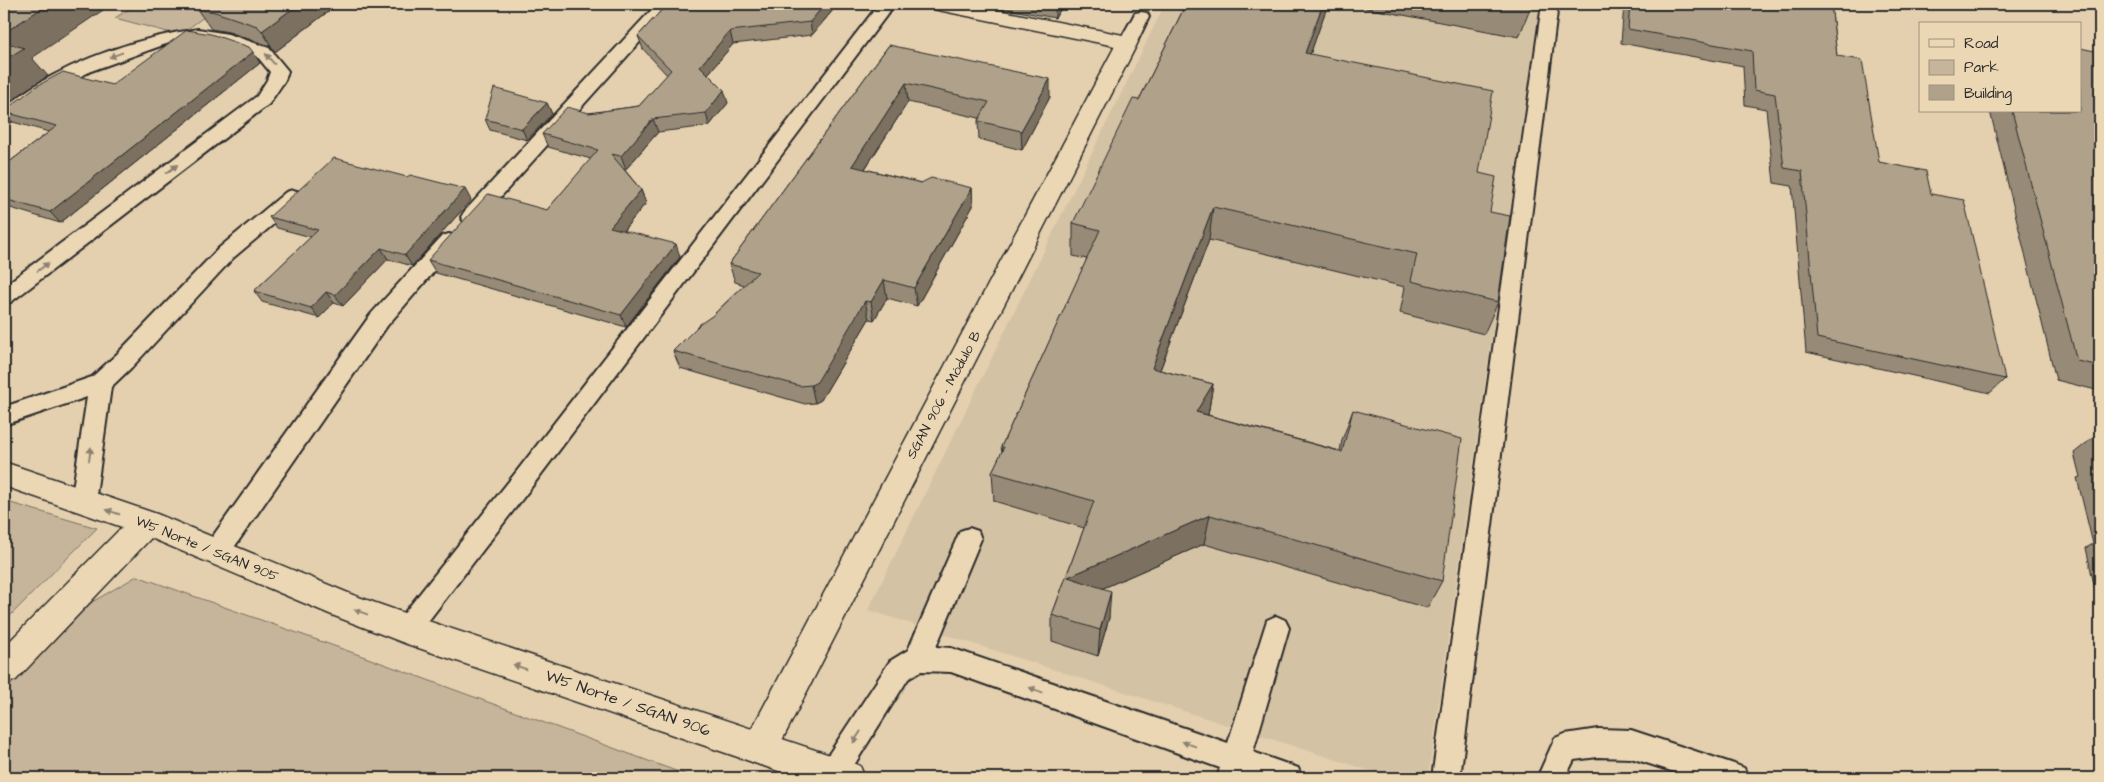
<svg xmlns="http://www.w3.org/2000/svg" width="2104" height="782" viewBox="0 0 2104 782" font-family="'Architects Daughter',sans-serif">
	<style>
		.built { fill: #d4c2a4 }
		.green { fill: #c6b59a; stroke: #787062 }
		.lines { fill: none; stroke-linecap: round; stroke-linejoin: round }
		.service-casing { stroke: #2b2b2b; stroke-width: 4 }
		.minor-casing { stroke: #2b2b2b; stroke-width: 3 }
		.secondary-casing { stroke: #2b2b2b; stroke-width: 3 }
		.service { fill: #ecd7b5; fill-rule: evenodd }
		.minor { fill: #ecd7b5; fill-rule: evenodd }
		.secondary { fill: #ecd7b5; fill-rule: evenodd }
		.wall { fill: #978b77; stroke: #2b2b2b }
		.shaded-wall { fill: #7b7161; stroke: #2b2b2b }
		.building { fill: #b0a28a; stroke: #2b2b2b }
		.oneway { fill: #8c8170 }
		.labels { text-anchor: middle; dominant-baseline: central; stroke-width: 5; stroke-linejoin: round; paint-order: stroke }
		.street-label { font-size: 14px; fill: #2b2b2b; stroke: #ecd7b5 }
		.near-street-label { font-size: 16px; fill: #2b2b2b; stroke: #ecd7b5 }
	</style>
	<rect width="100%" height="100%" fill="#e4d0af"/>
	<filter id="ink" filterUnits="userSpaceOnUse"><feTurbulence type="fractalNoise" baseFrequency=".02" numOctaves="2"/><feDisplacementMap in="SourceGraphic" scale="10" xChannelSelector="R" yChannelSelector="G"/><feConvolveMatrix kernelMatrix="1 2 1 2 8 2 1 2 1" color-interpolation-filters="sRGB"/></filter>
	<g filter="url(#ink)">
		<!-- built -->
		<path class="built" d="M1165,4h375l-112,774h-35l-525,-168z"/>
		<!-- green -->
		<g class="green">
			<path d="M137,4h85l-43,31 -64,-17z"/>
			<path d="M4,501l93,27 -93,94z"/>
			<path d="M137,576l228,81 330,121h-691v-86l88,-90z"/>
		</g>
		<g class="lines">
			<!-- service casing -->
			<g class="service-casing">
				<g id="service">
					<path d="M657,4h17l-196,218 -7,2 -7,-2 -3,-5 3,-5z"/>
					<path d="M879,4h16l-362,481 -117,152 -9,4 -9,-4 -4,-8 4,-8 119,-150z"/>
					<path d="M1542,4h16l-98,774h-28z"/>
					<path d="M1141,12l6,1 2,4 -12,25 -3,4 -6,1 -6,-1 -3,-4 14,-25 2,-4z"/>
					<path d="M198,29l30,5 41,14 19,23 -3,9 -16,24 -258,198 -7,3v-19l253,-190 10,-16 3,-8 -13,-16 -38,-13 -21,-4 -32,5 -75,27 -48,25 -33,26 -6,2v-15c9,-7 18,-15 27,-21 50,-31 110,-51 167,-59z"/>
					<path d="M293,190l7,2 3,5 -3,5 -67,56 -100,108 -22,21 -16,115 -3,7 -9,3 -9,-3 -3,-7 16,-105 -83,28v-18l88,-30 25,-23 102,-106 67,-56z"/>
					<path d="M449,234l7,2 3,5 -3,5 -69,80 -161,233 -9,3 -9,-3 -3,-8 3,-8 163,-229 71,-78z"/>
					<path d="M969,528l9,3 3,8 -45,108 15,1 277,95 39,-123 9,-4 9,4 4,8 -36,124 45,16 4,10h-85l3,-10 -269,-96 -30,-1 -13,8 -62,99h-25l-2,-5 4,-10 67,-102 18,-11 52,-119z"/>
					<path d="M1598,729l33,1 103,34 10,4 4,10h-55l-62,-20 -33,-1 -24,3 -9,18h-28l18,-40 10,-4z"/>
				</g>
			</g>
			<!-- minor casing -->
			<g class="minor-casing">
				<path id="minor" d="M928,4h39l161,32 7,2 3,4 -366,718 -12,5 -12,-5 -5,-12 5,-12 367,-690 -177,-36 -7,-2z"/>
			</g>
			<!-- secondary casing -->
			<g class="secondary-casing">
				<path id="secondary" d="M4,462l153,52 196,81 54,19 441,147 12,5 5,12h-66l-392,-134 -75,-29 -181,-77 -135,142 -12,4v-37l118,-120 -118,-41z"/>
			</g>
			<!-- service -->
			<use href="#service" class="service"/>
			<!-- minor -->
			<use href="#minor" class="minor"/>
			<!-- secondary -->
			<use href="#secondary" class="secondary"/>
		</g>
		<!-- wall -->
		<g class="wall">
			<path d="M338,4l-63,48 -5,-6 -41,-14 -18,-3 -14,-20z"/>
			<path d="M667,4h171l-26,31 -79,9 -25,30 20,29 -19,23 -51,6 -32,37h-2l17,21 5,13 -23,28 57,26 -54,70 -190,-54 -8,-13 119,-50 44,-51 -43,-12 -6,-13 47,-21 50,-7 28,-31 -24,-26 -5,-13z"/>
			<path d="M981,4h83l-9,14z"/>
			<path d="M1165,4h163l-18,50 169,119 11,39 8,90 -14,32 -84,-21 5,-26 -196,-47 -49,130 53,14 -5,31 132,36 2,-11 11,-30 89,171 -15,27 -223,-64 -101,44 6,30 -11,38 -46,-15v-26l32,-87 -90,-27 -2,-29 10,-20 -1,-5 86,-188 -14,-3v-33l66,-123 44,-90 -18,-4z"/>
			<path d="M1345,4h187l-13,33z"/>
			<path d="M1624,4h207l6,52 42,106 52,32 74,185 -15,14 -184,-41 -14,-166 -18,-3 -8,-74 -21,-4 -2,-39 -122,-23z"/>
			<path d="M889,45l161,52 -28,53 -43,-11 -1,-18 1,-3 -71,-16 -43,67 56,14 51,5 1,18 -56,100 -30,-8 -13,22 -5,-1 -48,81 -6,3 -10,1 -125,-36 -7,-17 39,-35 32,-31 -9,-3 -6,-18z"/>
			<path d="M2100,52v339l-44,-11 -66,-269h90z"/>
			<path d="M260,63l-200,160 -56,-17v-40l45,-34 -36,-10 -9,-10v-1l108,-26z"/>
			<path d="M547,103l5,11 -25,26 -37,-10 -5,-11z"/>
			<path d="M471,200l-59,66 -24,-7 -45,47 -9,-3 -15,15 -57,-16 -8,-11 57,-54 -34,-9 -8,-11z"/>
			<path d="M2100,432v180l-14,-64 7,-4 -16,-66 3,-1 -6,-24z"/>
		</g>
		<!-- shaded-wall -->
		<g class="shaded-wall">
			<path d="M48,4h64l-80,54 16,18 -21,13 -23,18v-74z"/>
			<path d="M299,4h39l-63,48 -13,-21z"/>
			<path d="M825,4h13l-26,31 -2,-13z"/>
			<path d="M1055,4h9l-9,14z"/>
			<path d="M1323,4h5l-29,82 6,-33z"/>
			<path d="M730,31l3,13 -29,35 -4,-13z"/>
			<path d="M253,52l7,11 -200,160 -10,-11z"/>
			<path d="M1050,79v18l-28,53 -1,-19z"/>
			<path d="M906,83l2,19 -53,82 -3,-18z"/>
			<path d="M724,90l4,13 -19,23 -3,-13z"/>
			<path d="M547,103l5,11 -25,26 -5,-11z"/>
			<path d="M653,119l5,13 -32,37 -5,-13z"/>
			<path d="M972,188l1,18 -56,100 -3,-18z"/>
			<path d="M465,189l6,11 -59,66 -7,-11z"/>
			<path d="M641,190l5,13 -31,37 -5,-13z"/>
			<path d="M1213,207l-4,33 -60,159 3,-31z"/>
			<path d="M676,244l4,13 -54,70 -5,-12z"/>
			<path d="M381,248l7,11 -45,47 -8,-11z"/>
			<path d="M884,280l3,18 -13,22 -3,-18z"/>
			<path d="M326,292l8,11 -15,15 -8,-10z"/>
			<path d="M865,301l4,18 -48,81 -6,3 -4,-18z"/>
			<path d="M1213,384l-5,31 -12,-3z"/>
			<path d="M1210,515l-6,29 -137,60 1,-27z"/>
			<path d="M1111,591l-2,27 -11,38 2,-26z"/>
		</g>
		<!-- building -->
		<g class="building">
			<path d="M4,4h44l-44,29z"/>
			<path d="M204,4h95l-37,27 -5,-5 -42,-14 -18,-3z"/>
			<path d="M667,4h158l-15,18 -80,9 -30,35 24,24 -18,23 -53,6 -32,37 -10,-2 30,36 -31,37 66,17 -55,71 -193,-55 60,-66 59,16 51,-60 -56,-16 25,-27 22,6 50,-7 32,-36 -33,-34z"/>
			<path d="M1186,4h137l-18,49 188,38 -14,82 17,4 -6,35 20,4 -12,86 -87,-21 6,-27 -204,-47 -61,161 61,16 -17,28 146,40 11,-42 109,29 -20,142 -232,-66 -142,62 43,14 -11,39 -48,-15 42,-114 -102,-29 12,-25h-3l99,-217 -27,-7 60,-124 6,1z"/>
			<path d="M1630,4h201l6,52 25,4 17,102 47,9 5,23 33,6 41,179 -188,-41 -15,-167 -18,-3 -9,-74 -21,-4 -2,-39 -124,-22z"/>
			<path d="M187,30l24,4 38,13 4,5 -203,160 -46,-13v-33l53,-40 -53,-14v-1l31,-24 28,-15 49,13z"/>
			<path d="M4,42l20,6 -20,12z"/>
			<path d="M889,45l161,34 -29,52 -43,-10 11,-19 -83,-19 -54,83 69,17 10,-5 41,10 -58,100 -30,-8 -13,22 -6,-1 -48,81 -6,3 -11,1 -127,-35 27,-27 12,-8 46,-44 -29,-8z"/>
			<path d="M2080,48l20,4v314l-23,-5 -65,-250h68z"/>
			<path d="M494,88l53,15 -25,26 -37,-10z"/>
			<path d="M334,158l73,19 3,-2 55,14 -60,66 -24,-7 -46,47 -9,-3 -15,16 -57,-17 64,-61 -49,-13z"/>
		</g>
		<!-- one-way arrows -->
		<defs><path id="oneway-solid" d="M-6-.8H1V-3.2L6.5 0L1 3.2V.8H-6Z" transform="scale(1.25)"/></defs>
		<g class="oneway">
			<use href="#oneway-solid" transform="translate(116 55) rotate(160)"/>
			<use href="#oneway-solid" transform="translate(270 59) rotate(-131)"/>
			<use href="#oneway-solid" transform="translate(172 169) rotate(-37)"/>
			<use href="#oneway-solid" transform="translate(43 267) rotate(-37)"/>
			<use href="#oneway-solid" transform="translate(90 454) rotate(-82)"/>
			<use href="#oneway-solid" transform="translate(113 512) rotate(-161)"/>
			<use href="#oneway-solid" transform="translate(361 612) rotate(-160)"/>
			<use href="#oneway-solid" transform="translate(520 667) rotate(-161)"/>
			<use href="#oneway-solid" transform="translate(1036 690) rotate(-160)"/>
			<use href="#oneway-solid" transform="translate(857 737) rotate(123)"/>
			<use href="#oneway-solid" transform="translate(1189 744) rotate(-160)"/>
		</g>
	</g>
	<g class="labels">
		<!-- street labels -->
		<g class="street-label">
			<text transform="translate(944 395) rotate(-62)">SGAN 906 - Módulo B</text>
			<text transform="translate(207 549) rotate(22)">W5 Norte / SGAN 905</text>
		</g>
		<!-- near-street labels -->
		<g class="near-street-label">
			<text transform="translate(628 703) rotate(19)">W5 Norte / SGAN 906</text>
		</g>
	</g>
	<!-- margin -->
	<rect width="2104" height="782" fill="none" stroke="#ecd7b5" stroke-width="20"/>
	<rect x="10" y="10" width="2084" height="762" fill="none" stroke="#2b2b2b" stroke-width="2" filter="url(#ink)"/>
	<!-- legend -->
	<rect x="1919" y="22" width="162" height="90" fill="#ecd7b5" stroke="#9f927e"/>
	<rect x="1929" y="39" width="25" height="8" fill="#ecd7b5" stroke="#9f927e"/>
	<text x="1964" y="48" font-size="15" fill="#2b2b2b">Road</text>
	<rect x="1929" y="60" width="25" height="15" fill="#c6b59a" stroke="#9f927e"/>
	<text x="1964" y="72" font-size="15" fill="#2b2b2b">Park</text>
	<rect x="1929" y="85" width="25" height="15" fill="#b0a28a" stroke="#9f927e"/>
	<text x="1964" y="98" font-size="15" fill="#2b2b2b">Building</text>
</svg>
